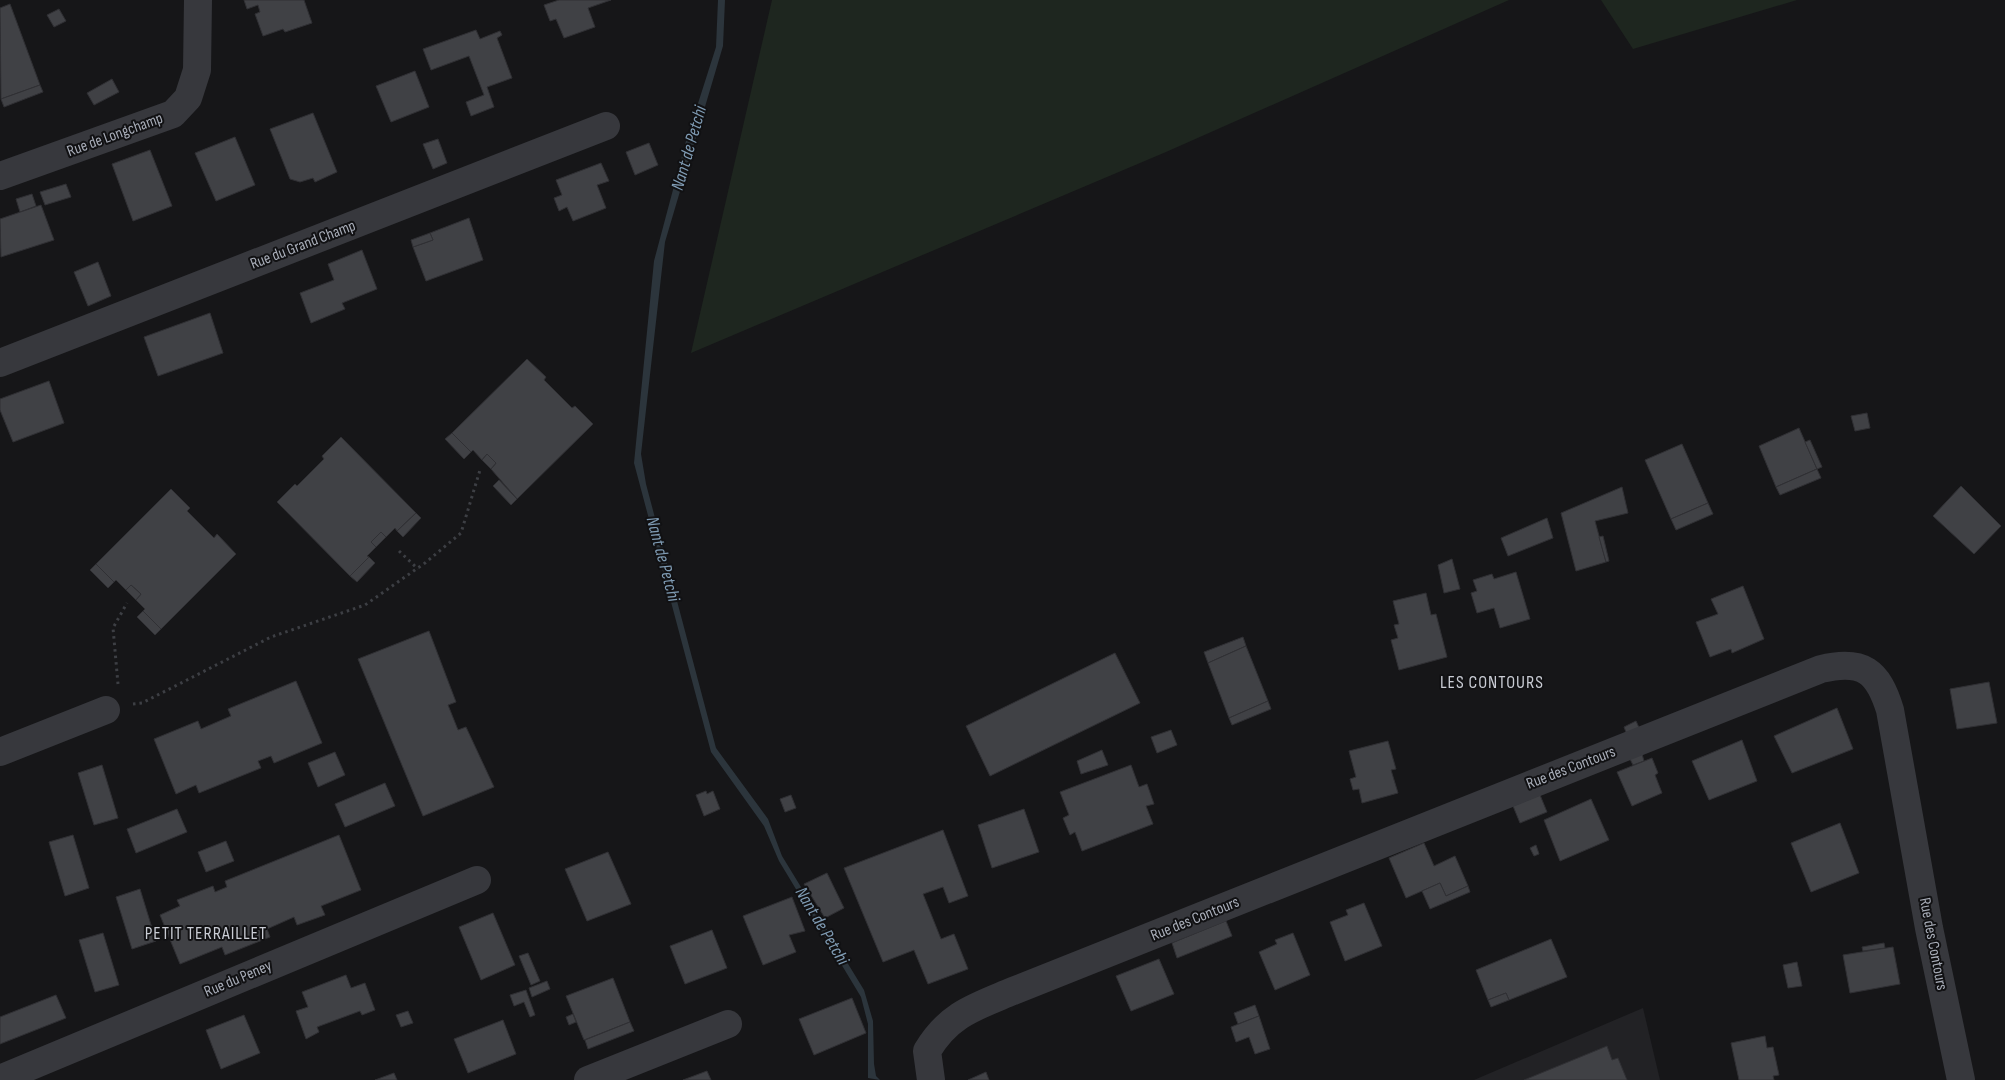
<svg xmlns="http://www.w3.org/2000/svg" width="2005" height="1080" font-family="'Sofia Sans Condensed',sans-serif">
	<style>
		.built { fill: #222225 }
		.green { fill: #1e261f }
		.water { fill: #2c353c }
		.building { fill: #404145; stroke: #303034 }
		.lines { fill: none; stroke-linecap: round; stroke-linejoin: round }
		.path { stroke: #3d3f44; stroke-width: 3; stroke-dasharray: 2.5 4; stroke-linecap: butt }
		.minor { stroke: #37383d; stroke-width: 28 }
		.labels { text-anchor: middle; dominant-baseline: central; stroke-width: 4; stroke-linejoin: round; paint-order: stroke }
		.street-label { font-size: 16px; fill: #a8adb8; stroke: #111113 }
		.water-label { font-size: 18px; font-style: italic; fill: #7f9bb3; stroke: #111113 }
		.neighbourhood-label { font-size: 18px; letter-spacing: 1px; fill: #c9ccd4; stroke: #111113 }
	</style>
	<rect width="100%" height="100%" fill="#161618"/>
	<path class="built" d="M1643,1008l17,72h-186z"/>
	<g class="green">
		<path d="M772,0h737l-343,152 -475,201z"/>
		<path d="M1601,0h196l-164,49z"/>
	</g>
	<path class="water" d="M718,0h7l-2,46 -58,196 -24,212 5,30 70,264 52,71 14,37 82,134 9,31 1,43 2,12 4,4 -12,-2v-54l-7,-27 -82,-136 -15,-35 -53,-74 -77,-289 20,-202 32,-120 30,-94z"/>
	<g class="building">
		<path d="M244,0h60l8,23 -27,9 -2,-3 -20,7 -8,-22 5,-2 -2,-7 -11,4z"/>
		<path d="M559,0h52l-23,8 7,19 -31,11 -8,-19 -6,2 -6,-16z"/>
		<path d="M10,4l30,81 -39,14 -1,-91z"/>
		<path d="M59,9l7,12 -12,6 -7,-12z"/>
		<path d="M476,30l4,9 20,-8 2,4 -5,3 15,40 -25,9 7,20 -23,9 -5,-14 18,-7 -15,-39 -38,14 -8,-21z"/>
		<path d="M415,71l14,36 -38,15 -15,-36z"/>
		<path d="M112,79l7,13 -25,13 -7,-12z"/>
		<path d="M40,85l3,7 -39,15 -3,-8z"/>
		<path d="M313,113l24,59 -22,10 -2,-4 -13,4 -10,-3 -20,-50z"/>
		<path d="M235,137l20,48 -39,16 -21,-48z"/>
		<path d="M438,139l9,24 -14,6 -10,-25z"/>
		<path d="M649,143l9,22 -23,10 -9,-23z"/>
		<path d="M150,150l22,56 -39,15 -21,-57z"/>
		<path d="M601,163l8,18 -12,4 9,23 -33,13 -6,-14 -8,4 -5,-13 8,-3 -6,-15z"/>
		<path d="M66,184l5,13 -26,8 -5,-13z"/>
		<path d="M32,194l4,12 -16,6 -4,-13z"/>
		<path d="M41,205l13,35 -53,17 -1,-38z"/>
		<path d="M469,218l14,42 -57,21 -13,-34 20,-7 -3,-7z"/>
		<path d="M430,233l3,7 -20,7 -2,-7z"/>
		<path d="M362,250l15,39 -35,14 3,6 -34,14 -11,-30 34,-13 -6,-16z"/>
		<path d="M98,262l13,34 -23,10 -14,-34z"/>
		<path d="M210,313l13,40 -65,23 -14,-39z"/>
		<path d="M527,359l19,18 -2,3 28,28 3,-2 18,18 -76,75 -26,-30 5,-6 -9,-9 -5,6 -9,-10 -2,2 -19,-19z"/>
		<path d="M49,381l15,42 -51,19 -13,-32v-11z"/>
		<path d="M1867,413l3,15 -15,3 -4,-15z"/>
		<path d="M1799,428l18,41 -41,18 -17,-41z"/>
		<path d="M452,433l19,19 -7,7 -19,-20z"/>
		<path d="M341,437l75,76 -19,18 -2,-3 -9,9 -5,-5 -10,10 5,5 -9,9 2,1 -19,19 -73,-74 18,-18 2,2 27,-27 -2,-3z"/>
		<path d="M1810,440l12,27 -5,2 -12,-27z"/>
		<path d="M1682,444l26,59 -37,16 -26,-59z"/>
		<path d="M487,454l9,9 -5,6 -9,-9z"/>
		<path d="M1817,469l4,9 -41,17 -4,-8z"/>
		<path d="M499,480l18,19 -6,6 -18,-19z"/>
		<path d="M1961,486l40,40 -27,28 -41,-38z"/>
		<path d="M1622,487l6,26 -33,8 11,41 -30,9 -15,-58z"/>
		<path d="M171,489l19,19 -3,3 27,27 3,-4 19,20 -75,75 -18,-18 2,-2 -9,-9 5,-6 -10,-9 -5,5 -10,-10 -2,2 -18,-18z"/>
		<path d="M1708,503l5,11 -37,16 -5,-11z"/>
		<path d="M416,513l5,5 -18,19 -6,-6z"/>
		<path d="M1547,518l6,20 -45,18 -7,-18z"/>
		<path d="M381,532l5,5 -10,10 -5,-5z"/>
		<path d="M1603,536l6,25 -3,1 -7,-25z"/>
		<path d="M369,557l6,6 -18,19 -7,-6z"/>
		<path d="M1452,559l8,30 -16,4 -6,-28z"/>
		<path d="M96,564l18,18 -6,6 -18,-18z"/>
		<path d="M1516,572l14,47 -30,9 -6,-20 -17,5 -6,-20 6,-2 -4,-11 19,-6 2,5z"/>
		<path d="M131,585l10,9 -5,6 -10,-10z"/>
		<path d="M1743,586l21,53 -32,14 -1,-4 -21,8 -14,-35 22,-8 -7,-15z"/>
		<path d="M1426,593l5,22 5,-1 11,43 -48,13 -8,-30 7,-2 -4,-13 5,-1 -6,-23z"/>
		<path d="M143,611l18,18 -6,6 -18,-18z"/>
		<path d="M429,631l27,71 -8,3 10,25 8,-3 28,60 -71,29 -65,-157z"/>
		<path d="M1243,637l3,9 -38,17 -4,-11z"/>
		<path d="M1246,646l22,55 -39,17 -21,-55z"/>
		<path d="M1115,653l25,50 -150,73 -24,-50z"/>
		<path d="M296,681l26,62 -48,20 -3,-7 -13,5 3,7 -62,25 -3,-8 -20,9 -22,-55 44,-18 3,8 30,-13 -3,-7z"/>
		<path d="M1989,682l8,41 -40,6 -7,-40z"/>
		<path d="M1268,701l3,8 -39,16 -3,-7z"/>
		<path d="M1837,708l16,41 -61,24 -18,-37z"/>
		<path d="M1636,721l5,11 -13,5 -4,-10z"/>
		<path d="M1171,730l6,15 -20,8 -6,-16z"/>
		<path d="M1742,740l15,41 -48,19 -17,-39z"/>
		<path d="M1388,741l8,28 -5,1 7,23 -36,10 -3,-14 -6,1 -3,-11 6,-2 -7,-26z"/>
		<path d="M1102,750l6,15 -27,9 -4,-13z"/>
		<path d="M335,752l10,23 -27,12 -10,-24z"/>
		<path d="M1642,754l2,7 -11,4 -3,-6z"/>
		<path d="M1652,758l6,15 -3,2 7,18 -30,13 -15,-34z"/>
		<path d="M102,765l16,53 -24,7 -16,-52z"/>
		<path d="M1131,765l8,22 8,-3 7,20 -8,2 7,18 -71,27 -7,-19 -5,3 -7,-17 6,-3 -9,-23z"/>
		<path d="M385,783l10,23 -50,21 -10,-23z"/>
		<path d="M706,791l1,3 6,-3 7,18 -16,7 -8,-21z"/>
		<path d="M791,795l5,13 -11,4 -5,-13z"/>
		<path d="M1540,795l7,17 -27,11 -7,-17z"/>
		<path d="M1591,799l18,41 -49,21 -16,-41z"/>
		<path d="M177,809l10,23 -51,21 -9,-24z"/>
		<path d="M1024,809l15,43 -47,16 -14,-43z"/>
		<path d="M1840,823l19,50 -48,19 -20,-49z"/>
		<path d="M943,830l25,66 -19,7 -6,-16 -20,7 18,45 13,-5 14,35 -40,15 -14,-34 -31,12 -39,-94z"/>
		<path d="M73,835l16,53 -24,8 -16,-54z"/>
		<path d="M339,835l22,55 -40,16 4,9 -28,10 -3,-8 -27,12 3,8 -45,18 -3,-8 -42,17 -20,-49 20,-9 -3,-6 36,-14 2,6 12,-5 -2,-6z"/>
		<path d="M226,841l8,20 -28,11 -8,-20z"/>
		<path d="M1424,843l10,23 21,-10 13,30 -22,10 -6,-13 -34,15 -17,-40z"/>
		<path d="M1536,845l3,9 -5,2 -4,-8z"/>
		<path d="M608,852l23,52 -44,17 -22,-52z"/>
		<path d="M827,873l17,35 -19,10 -21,-34z"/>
		<path d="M1440,883l6,13 22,-10 2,6 -40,17 -8,-18z"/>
		<path d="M140,889l16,52 -24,8 -16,-52z"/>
		<path d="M792,897l13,34 -16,4 7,17 -33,13 -20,-49z"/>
		<path d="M1364,903l18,43 -37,15 -15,-39 18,-7 -2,-5z"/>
		<path d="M493,913l22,52 -34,15 -22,-53z"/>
		<path d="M1226,921l6,15 -55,22 -5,-15z"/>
		<path d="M712,930l15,38 -42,16 -15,-38z"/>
		<path d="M103,933l16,52 -24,7 -16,-52z"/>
		<path d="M1293,933l17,42 -35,15 -16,-38 18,-8 -2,-4z"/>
		<path d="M1551,939l16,38 -58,23 -3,-7 -18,7 -12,-30z"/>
		<path d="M1884,943l1,5 -22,3 -1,-4z"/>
		<path d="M1893,947l7,37 -50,9 -7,-38z"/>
		<path d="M528,953l12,28 -9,4 -12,-29z"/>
		<path d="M1159,959l15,35 -43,17 -15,-35z"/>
		<path d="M1797,962l5,24 -14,2 -5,-23z"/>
		<path d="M346,975l5,13 14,-5 10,27 -13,5 -2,-4 -43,16 2,5 -13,7 -10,-28 12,-4 -6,-15z"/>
		<path d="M613,978l17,44 -46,18 -18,-44z"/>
		<path d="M547,981l3,8 -18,8 -3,-9z"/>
		<path d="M526,990l9,25 -5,2 -6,-15 -10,4 -4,-11z"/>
		<path d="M1506,993l3,7 -18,7 -3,-7z"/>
		<path d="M56,995l10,23 -66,26v-27z"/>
		<path d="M852,998l14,35 -52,22 -15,-36z"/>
		<path d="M1255,1005l4,11 -21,8 -4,-11z"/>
		<path d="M408,1011l5,12 -12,4 -5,-12z"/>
		<path d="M573,1014l3,8 -7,3 -3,-8z"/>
		<path d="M244,1015l16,38 -39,16 -15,-39z"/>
		<path d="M1259,1016l11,33 -15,5 -6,-17 -13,5 -5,-15z"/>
		<path d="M503,1020l13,34 -48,19 -14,-34z"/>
		<path d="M630,1022l4,9 -46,18 -3,-9z"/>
		<path d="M1765,1036l2,12 6,-1 6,28 -6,1 1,4h-35l-8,-37z"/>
		<path d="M1607,1046l5,14 6,-2 9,22h-103z"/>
		<path d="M707,1071l4,9h-28z"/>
		<path d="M986,1072l3,8h-21z"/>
		<path d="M394,1073l3,7h-22z"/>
	</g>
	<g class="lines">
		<g class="path">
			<path d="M399,551l19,18"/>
			<path d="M118,684l-5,-56 14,-25"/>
			<path d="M133,704l9,-1 129,-66 94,-32 60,-42 36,-30 19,-63"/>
		</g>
		<g class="minor">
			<path d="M0,176l173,-62 15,-16 9,-28 1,-70"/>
			<path d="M0,363l606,-237"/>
			<path d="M0,752l106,-42"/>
			<path d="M0,1079l477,-199"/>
			<path d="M588,1080l140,-56"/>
			<path d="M931,1080l-4,-29c22,-37 48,-44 86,-60l808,-322c42,-10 57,2 69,41l39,218 32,152"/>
		</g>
	</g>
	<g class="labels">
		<g class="street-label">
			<text transform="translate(115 135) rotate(-20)">Rue de Longchamp</text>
			<text transform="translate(303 245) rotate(-21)">Rue du Grand Champ</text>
			<text transform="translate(1571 768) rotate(-21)">Rue des Contours</text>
			<text transform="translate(1195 919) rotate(-22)">Rue des Contours</text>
			<text transform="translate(1933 944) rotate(79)">Rue des Contours</text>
			<text transform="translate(238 979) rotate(-23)">Rue du Peney</text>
		</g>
		<g class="water-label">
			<text transform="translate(689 148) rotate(-74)">Nant de Petchi</text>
			<text transform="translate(663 559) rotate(75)">Nant de Petchi</text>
			<text transform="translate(822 926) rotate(59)">Nant de Petchi</text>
		</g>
		<g class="neighbourhood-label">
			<text x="1492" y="682">LES CONTOURS</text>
			<text x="206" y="933">PETIT TERRAILLET</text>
		</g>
	</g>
</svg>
